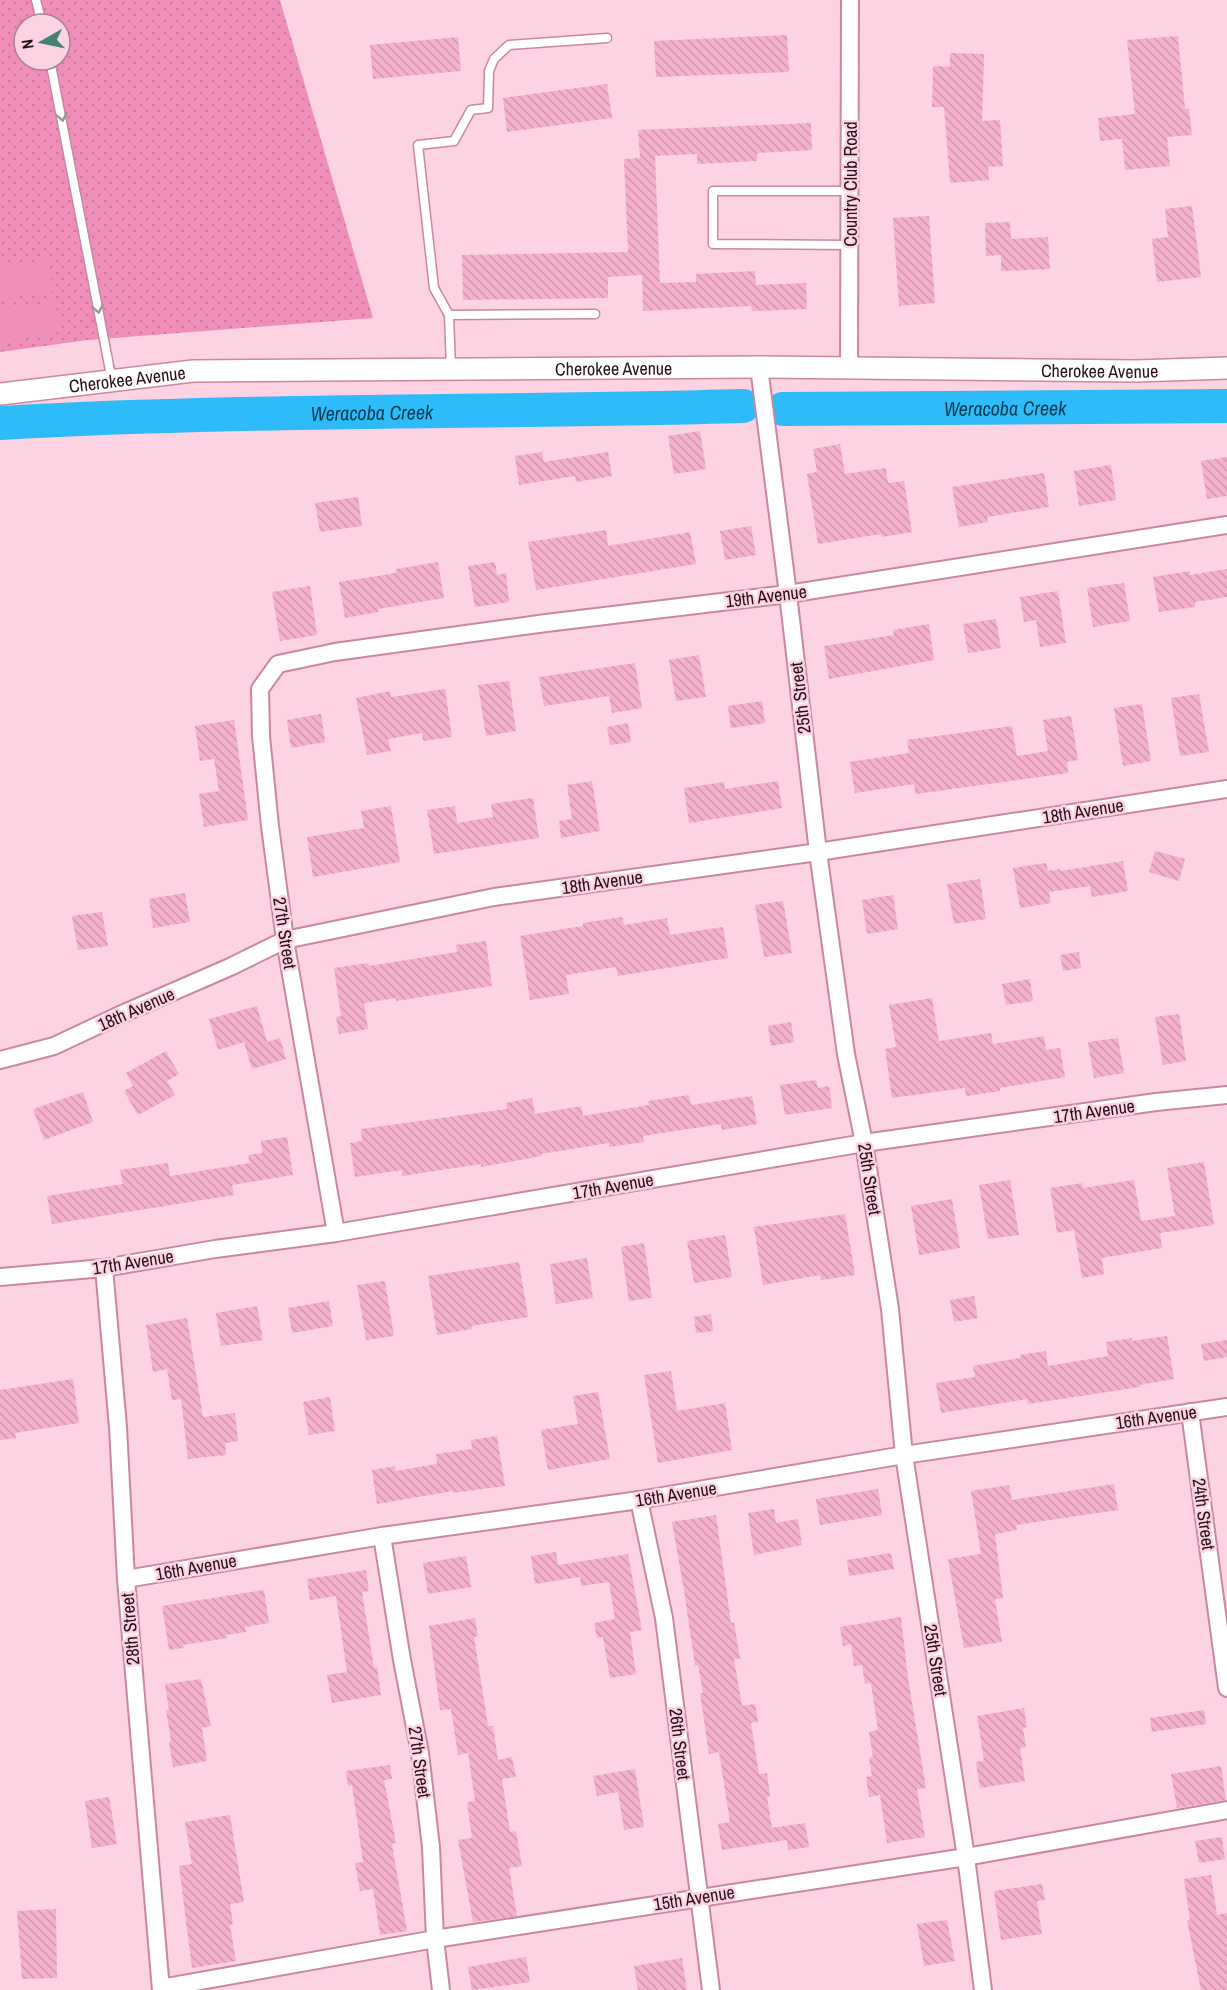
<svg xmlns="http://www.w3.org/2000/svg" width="1227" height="1990" font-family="'Archivo Narrow',sans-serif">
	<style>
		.grass { fill: url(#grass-dots); fill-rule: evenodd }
		.pitch { fill: #ef8fb9 }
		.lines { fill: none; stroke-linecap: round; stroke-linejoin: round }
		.river { stroke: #2dbbf9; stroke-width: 34 }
		.building { fill: url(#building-back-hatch) }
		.service-casing { stroke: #c987a2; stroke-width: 11 }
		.minor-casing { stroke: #c987a2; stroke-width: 20 }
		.tertiary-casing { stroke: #c987a2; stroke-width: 24 }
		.service { stroke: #fff; stroke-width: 8 }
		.minor { stroke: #fff; stroke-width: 16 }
		.tertiary { stroke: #fff; stroke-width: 21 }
		.oneway { stroke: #9e9398 }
		.labels { text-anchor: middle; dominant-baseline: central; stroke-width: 5; stroke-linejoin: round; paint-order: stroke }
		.street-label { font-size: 18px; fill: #28101b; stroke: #fdd2e2 }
		.water-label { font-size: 20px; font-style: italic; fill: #013e56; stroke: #fdd2e2 }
	</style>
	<defs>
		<pattern id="grass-dots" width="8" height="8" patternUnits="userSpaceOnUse" patternTransform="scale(1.5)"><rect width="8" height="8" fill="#ef8fb9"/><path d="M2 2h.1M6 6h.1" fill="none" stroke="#cd7a9e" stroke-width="1.8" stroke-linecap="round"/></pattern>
		<pattern id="building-back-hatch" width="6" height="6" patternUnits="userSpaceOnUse" patternTransform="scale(1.5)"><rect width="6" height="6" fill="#f4b1cc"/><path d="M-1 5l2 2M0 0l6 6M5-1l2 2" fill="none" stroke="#d197af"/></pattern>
	</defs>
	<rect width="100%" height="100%" fill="#fdd2e2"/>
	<path class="grass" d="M0,0h280l93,318 -285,22 -88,12zM24,24h36v36h-36z"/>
	<g class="pitch">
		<path d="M48,260l5,31 -53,8v-32z"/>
		<path d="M55,301l5,31 -60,10v-32z"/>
	</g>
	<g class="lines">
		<g class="river">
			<path id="s1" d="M783,409l444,-3"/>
			<path id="s2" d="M0,423c248,-14 495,-10 743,-17"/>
		</g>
	</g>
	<g class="building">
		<path d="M787,35l2,37 -133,5 -2,-36z"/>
		<path d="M1178,36l7,73h4l3,26 -25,2 3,29 -45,4 -3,-31 -22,2 -2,-23 37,-4 -8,-74z"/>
		<path d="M458,37l3,34 -88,8 -3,-34z"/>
		<path d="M950,53l34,1 -2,67 18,-1 3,46 -15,1 1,13 -39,3 -6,-76h-12l1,-41 17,1z"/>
		<path d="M607,84l5,34 -105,14 -4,-34z"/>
		<path d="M811,123l1,27 -55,3v8l-60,3v-10l-42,2 5,127 36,-1v-8l59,-3 1,14 50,-2 1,26 -55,2 -1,-5 -108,5 -1,-36 -34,2v21l-145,2 -1,-45 166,-3 -4,-93 16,-1 -2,-28z"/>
		<path d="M1192,206l9,71 -44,5 -5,-43 16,-2 -3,-28z"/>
		<path d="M929,216l6,87 -36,3 -6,-88z"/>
		<path d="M1010,222l1,17 37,-2 2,32 -49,2v-16l-15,1 -1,-33z"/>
		<path d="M700,431l6,38 -32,5 -6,-38z"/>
		<path d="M840,444l5,30 41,-6 2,15 16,-2 8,51 -30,5 -1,-3 -63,10 -11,-70 10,-2 -4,-23z"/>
		<path d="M542,452l2,10 64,-10 4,24 -36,6 -1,-6 -56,9 -4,-29z"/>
		<path d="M1227,457v39l-20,3 -6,-38z"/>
		<path d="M1111,465l5,35 -37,6 -5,-35z"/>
		<path d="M1044,473l5,34 -62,10 1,5 -29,5 -7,-40z"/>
		<path d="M358,497l4,29 -42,6 -5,-29z"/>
		<path d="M751,526l5,29 -31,5 -5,-29z"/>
		<path d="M606,530l2,16 82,-14 6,32 -160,26 -8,-48z"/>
		<path d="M438,562l6,36 -66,11v3l-33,6 -6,-36 57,-9v-4z"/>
		<path d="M495,562l2,13 9,-2 3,29 -34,5 -7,-41z"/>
		<path d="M1227,569v28l-32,5v5l-36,5 -6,-35 37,-6v4z"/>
		<path d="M1124,583l6,38 -37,6 -6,-39z"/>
		<path d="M310,586l7,49 -37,6 -8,-49z"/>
		<path d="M1058,591l8,52 -26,4 -4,-27 -12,2 -4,-25z"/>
		<path d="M996,619l5,29 -33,5 -5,-29z"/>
		<path d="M929,624l5,36 -105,19 -5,-33 70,-11 -1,-5z"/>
		<path d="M699,655l7,42 -30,4 -7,-41z"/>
		<path d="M635,663l7,45 -30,5 -3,-17 -65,10 -5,-29z"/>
		<path d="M509,681l7,50 -30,5 -8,-51z"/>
		<path d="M445,689l7,48 -29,4 -1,-8 -34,6 3,12 -24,4 -11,-57 34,-7 1,6z"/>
		<path d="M1199,694l10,58 -29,4 -9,-58z"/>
		<path d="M762,701l3,22 -34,5 -3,-22z"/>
		<path d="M1142,704l9,57 -28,5 -9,-58z"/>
		<path d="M321,714l4,28 -34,6 -4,-28z"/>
		<path d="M1071,716l7,44 -11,2 1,11 -152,21 -2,-10 -59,9 -5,-31 59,-9 -2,-13 105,-14 5,30 31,-5 -5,-31z"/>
		<path d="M234,720l14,100 -44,7 -5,-33 20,-3 -5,-32 -14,2 -5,-35z"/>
		<path d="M628,723l3,19 -21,3 -3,-18z"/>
		<path d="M592,781l8,50 -39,7 -2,-17 13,-2 -5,-34z"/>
		<path d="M778,781l4,27 -93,15 -5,-35 40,-6 1,7z"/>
		<path d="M533,798l6,40 -105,16 -7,-44 28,-4 2,17 36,-6 -2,-13z"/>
		<path d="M391,806l9,56 -87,15 -6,-40 57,-9 -3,-17z"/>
		<path d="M1155,851l30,8 -6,22 -30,-9z"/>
		<path d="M1123,861l5,30 -36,6 -2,-11 -41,6 2,11 -31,5 -7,-40 33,-5 2,8 12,-2v2z"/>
		<path d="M980,879l6,40 -32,5 -7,-40z"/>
		<path d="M185,893l5,29 -37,6 -4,-29z"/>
		<path d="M893,895l5,34 -31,5 -5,-34z"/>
		<path d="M783,901l9,52 -28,4 -9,-52z"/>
		<path d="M102,912l6,34 -30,4 -6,-34z"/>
		<path d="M622,917l2,8 43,-7 3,17 53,-8 5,31 -110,18 -2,-9 -50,8 3,19 -39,6 -10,-64 63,-10v-3z"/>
		<path d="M486,941l6,45 -96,15v-3l-32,5 4,26 -29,5 -3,-17 5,-1 -7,-48 34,-5 1,3 88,-14 -1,-7z"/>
		<path d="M1079,952l2,16 -18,3 -3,-16z"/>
		<path d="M1030,979l3,22 -27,4 -4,-21z"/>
		<path d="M932,998l7,43 52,-8 2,11 51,-8 2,14 14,-2 5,29 -65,11v3l-34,5 -1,-8 -73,10 -7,-49 11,-2 -7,-42z"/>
		<path d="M257,1006l10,36 13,-4 6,21 -34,10 -8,-27 -26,8 -9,-31z"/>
		<path d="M1179,1014l7,47 -23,4 -8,-48z"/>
		<path d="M791,1022l3,20 -23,4 -3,-20z"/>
		<path d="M1118,1038l6,35 -30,5 -6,-36z"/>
		<path d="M166,1051l13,23 -12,7 8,14 -37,20 -14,-24 9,-5 -7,-13z"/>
		<path d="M816,1080l2,8 11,-2 3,22 -47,7 -5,-30z"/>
		<path d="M83,1092l10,30 -49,18 -11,-31z"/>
		<path d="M689,1095l2,10 61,-9 5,28 -35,6 -1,-6 -78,12 1,6 -35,5v-4l-68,11 1,2 -61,11v-3l-79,12v-6l-47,7 -5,-34 12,-2 -1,-12 146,-20 -1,-6 26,-5 3,16 46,-8 2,10 66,-11 -1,-4z"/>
		<path d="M287,1137l6,38 -61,10 2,10 -182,29 -5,-28 76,-12 -3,-14 48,-7 2,13 80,-13 -2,-8 14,-2 -1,-12z"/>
		<path d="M1204,1162l10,63 -54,8 2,15 -60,10 2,16 -22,4 -8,-48 -17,3 -7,-45 32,-5 1,5 51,-8 7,41 34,-5 -8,-48z"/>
		<path d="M1010,1180l9,55 -31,4 -9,-54z"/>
		<path d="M952,1199l8,49 -41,7 -8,-49z"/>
		<path d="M845,1214l10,61 -34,5 -1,-5 -57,10 -9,-58z"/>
		<path d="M725,1235l7,42 -38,6 -7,-42z"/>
		<path d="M644,1243l8,55 -23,3 -8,-54z"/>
		<path d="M587,1258l6,40 -37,6 -6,-40z"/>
		<path d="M519,1262l9,55 -57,9 1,3 -35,6 -9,-59z"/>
		<path d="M385,1281l9,55 -28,4 -9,-55z"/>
		<path d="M974,1296l4,22 -24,4 -4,-22z"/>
		<path d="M329,1301l4,25 -41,7 -4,-25z"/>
		<path d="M257,1306l6,34 -42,6 -5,-33z"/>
		<path d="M711,1314l2,17 -17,2 -2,-16z"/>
		<path d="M187,1318l16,99 32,-4 3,28 -13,2 1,12 -38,4 -7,-60 -9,1 -5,-31 -14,3 -7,-47z"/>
		<path d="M1167,1336l7,43 -35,6 1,2 -112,17 -1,-5 -86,14 -5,-30 39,-6 -2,-11 47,-8v-3l26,-4 2,15 60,-10 -2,-14 26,-4v3z"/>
		<path d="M1227,1340v17l-23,4 -3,-17z"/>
		<path d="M671,1371l6,40 48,-8 7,47 -74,13 -14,-88z"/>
		<path d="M73,1379l6,44 -64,10 1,5 -16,2v-50z"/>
		<path d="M598,1392l12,67 -62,11 -7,-40 37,-6 -5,-28z"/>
		<path d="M330,1397l5,34 -26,4 -6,-33z"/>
		<path d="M497,1436l8,50 -52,7v-2l-76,13 -5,-34 23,-4 1,5 41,-7 -1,-10 36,-5 -1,-9z"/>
		<path d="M1114,1484l4,26 -102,15 1,5 -22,4 8,64 -8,1 7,43 -38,6 -16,-89 33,-5 -10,-63 38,-6 3,15z"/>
		<path d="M878,1489l4,26 -62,10 -4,-26z"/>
		<path d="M774,1509l2,14 22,-4 4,26 -48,10 -6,-42z"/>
		<path d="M716,1515l15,108 3,-1 6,37h-6l8,47 13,-2 3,18 -7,1 8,51 8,-1 3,23 -3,1 5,31 33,-5 4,24 -21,3 -1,-10 -65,10 -4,-26 12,-2 -11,-70 -10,2 -9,-61h3l-5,-28 -3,1 -11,-76 -12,-68z"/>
		<path d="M556,1552l2,13 70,-11 14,76 -12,2 6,42 -26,4 -7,-41 -6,1 -3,-15 21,-4 -6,-37 -28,4 -1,-9 -45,7 -4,-28z"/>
		<path d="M891,1553l3,16 -45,7 -2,-16z"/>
		<path d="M466,1556l5,31 -43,7 -5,-31z"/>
		<path d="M366,1570l3,21 -7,1 12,76 3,-1 4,28 -49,8 -5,-28 20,-3 -11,-76 -26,4 -3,-21z"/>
		<path d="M264,1590l5,33 -24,4 1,5 -20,3 1,3 -44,7 1,3 -15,2 -7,-44z"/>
		<path d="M901,1617l7,61 18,110 -9,1 8,48 -38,6 -7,-48 -11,2 -3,-20 6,-1 -3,-18 4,-1 -4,-25 9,-2 -7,-47 -6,1 -3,-19 -8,1 -3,-22 -8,2 -3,-19z"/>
		<path d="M475,1618l3,18 -4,1 14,89h5l5,34 14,-3 4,20 -14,2 8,53 6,-1 6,35 -13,2 8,48 -44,6 -15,-82 14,-2 -5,-36 8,-1 -7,-48 -10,2 -7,-46 -11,1 -11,-84z"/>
		<path d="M201,1679l10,47 -9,2 5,33 -34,6 -4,-25 2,-1 -5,-31h3l-4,-26z"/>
		<path d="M1024,1708l3,19 -4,1 3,19 -6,1 5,33 -45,7 -4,-26 8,-1 -7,-45z"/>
		<path d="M1204,1710l2,14 -54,8 -2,-14z"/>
		<path d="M390,1765l2,14 -8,1 12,63 -4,1 15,87 -27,4 -7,-46 -13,2 -5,-28 8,-1 -11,-77 -4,1 -2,-15z"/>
		<path d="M1221,1766l5,34 -49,8 -6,-34z"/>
		<path d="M635,1769l9,58 -20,3 -6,-38 -21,4 -4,-20z"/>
		<path d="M109,1797l8,47 -25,4 -7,-47z"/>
		<path d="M230,1815l14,87 -14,2 3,20 -3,1 6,36 -44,7 -13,-102 13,-2 -7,-42z"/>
		<path d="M1222,1837l3,22 -26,4 -4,-22z"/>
		<path d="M1211,1875l6,40 10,-2v77h-26l-14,-70h3l-6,-41z"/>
		<path d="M1042,1884l3,16 -8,1 5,33 -41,6 -7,-49z"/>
		<path d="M56,1909l1,69 -35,1 -5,-68z"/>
		<path d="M947,1920l8,41 -31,5 -7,-42z"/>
		<path d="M526,1957l4,25 -58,8 -4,-23z"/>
		<path d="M682,1958l5,32h-49l-4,-24z"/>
	</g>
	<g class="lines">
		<defs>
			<g id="service">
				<path d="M36,0l6,24"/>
				<path d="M50,60l62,321"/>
				<path d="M850,245l-137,-1v-53h137"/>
				<path d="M449,315l-15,-27 -16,-143 36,-4 17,-31 17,-2 1,-37 5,-12 15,-14 98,-7"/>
				<path d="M451,368l-2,-53 146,-1"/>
			</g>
			<g id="minor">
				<path d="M759,367l29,227 30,258 28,202 18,89 26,166 14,146 62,402 17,133"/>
				<path d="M849,368l1,-368"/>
				<path d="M0,1060l54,-14 68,-32 108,-47 55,-27 209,-43 324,-45 409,-63"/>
				<path d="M336,1233l-51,-293 -15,-114 -9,-90 -1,-47 18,-25 57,-12 211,-29 242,-29 439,-69"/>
				<path d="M104,1268l14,159 8,152 35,411"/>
				<path d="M0,1277l104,-9 111,-19 121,-16 528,-90 292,-41 71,-7"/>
				<path d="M1190,1412l37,276"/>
				<path d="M639,1500l25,118 47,372"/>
				<path d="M382,1536l20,124 18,93 11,94 4,92 6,51"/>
				<path d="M126,1579l256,-43 257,-36 265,-45 323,-48"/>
				<path d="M161,1988l274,-49 531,-82 261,-47"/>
			</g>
			<g id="tertiary">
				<path id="s3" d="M0,394l193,-23 566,-4 377,4 91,-3"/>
			</g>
		</defs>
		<use href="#service" class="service-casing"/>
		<use href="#minor" class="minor-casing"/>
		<use href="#tertiary" class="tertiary-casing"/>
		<use href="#service" class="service"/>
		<use href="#minor" class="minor"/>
		<use href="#tertiary" class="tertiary"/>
	</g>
	<defs><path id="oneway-chevron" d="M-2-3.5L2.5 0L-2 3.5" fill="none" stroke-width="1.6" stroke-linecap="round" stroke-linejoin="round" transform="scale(1.5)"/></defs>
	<g class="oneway">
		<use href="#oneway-chevron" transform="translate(62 117) rotate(79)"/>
		<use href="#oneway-chevron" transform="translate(98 309) rotate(79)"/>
	</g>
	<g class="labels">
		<g class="street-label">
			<text transform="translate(850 184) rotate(-90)">Country Club Road</text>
			<text stroke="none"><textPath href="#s3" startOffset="615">Cherokee Avenue</textPath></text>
			<text stroke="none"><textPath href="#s3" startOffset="1101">Cherokee Avenue</textPath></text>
			<text stroke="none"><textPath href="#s3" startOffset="128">Cherokee Avenue</textPath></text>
			<text transform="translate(766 596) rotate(-7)">19th Avenue</text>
			<text transform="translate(800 698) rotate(-97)">25th Street</text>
			<text transform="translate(1083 811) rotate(-9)">18th Avenue</text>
			<text transform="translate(602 882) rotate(-8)">18th Avenue</text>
			<text transform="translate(285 933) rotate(81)">27th Street</text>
			<text transform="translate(136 1009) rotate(-24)">18th Avenue</text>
			<text transform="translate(1094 1111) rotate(-8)">17th Avenue</text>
			<text transform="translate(870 1179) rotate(81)">25th Street</text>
			<text transform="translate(613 1186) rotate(-10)">17th Avenue</text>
			<text transform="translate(133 1262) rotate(-9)">17th Avenue</text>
			<text transform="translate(1156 1417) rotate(-8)">16th Avenue</text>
			<text transform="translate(676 1494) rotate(-9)">16th Avenue</text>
			<text transform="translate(1204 1514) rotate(82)">24th Street</text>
			<text transform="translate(196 1567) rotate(-10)">16th Avenue</text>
			<text transform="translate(130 1629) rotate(-95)">28th Street</text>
			<text transform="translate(936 1660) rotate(81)">25th Street</text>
			<text transform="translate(680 1744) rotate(83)">26th Street</text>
			<text transform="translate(420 1762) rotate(82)">27th Street</text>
			<text transform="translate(694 1898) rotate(-9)">15th Avenue</text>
		</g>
		<g class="water-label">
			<text stroke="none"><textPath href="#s1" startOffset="222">Weracoba Creek</textPath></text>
			<text stroke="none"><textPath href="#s2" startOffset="372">Weracoba Creek</textPath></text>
		</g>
	</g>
	<g transform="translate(42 42) rotate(261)"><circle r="28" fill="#fdd2e2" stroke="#a88492" stroke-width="1.5"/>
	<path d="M0-4.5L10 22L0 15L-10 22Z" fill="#428270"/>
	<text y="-9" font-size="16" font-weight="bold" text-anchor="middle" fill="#28101b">N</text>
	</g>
</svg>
